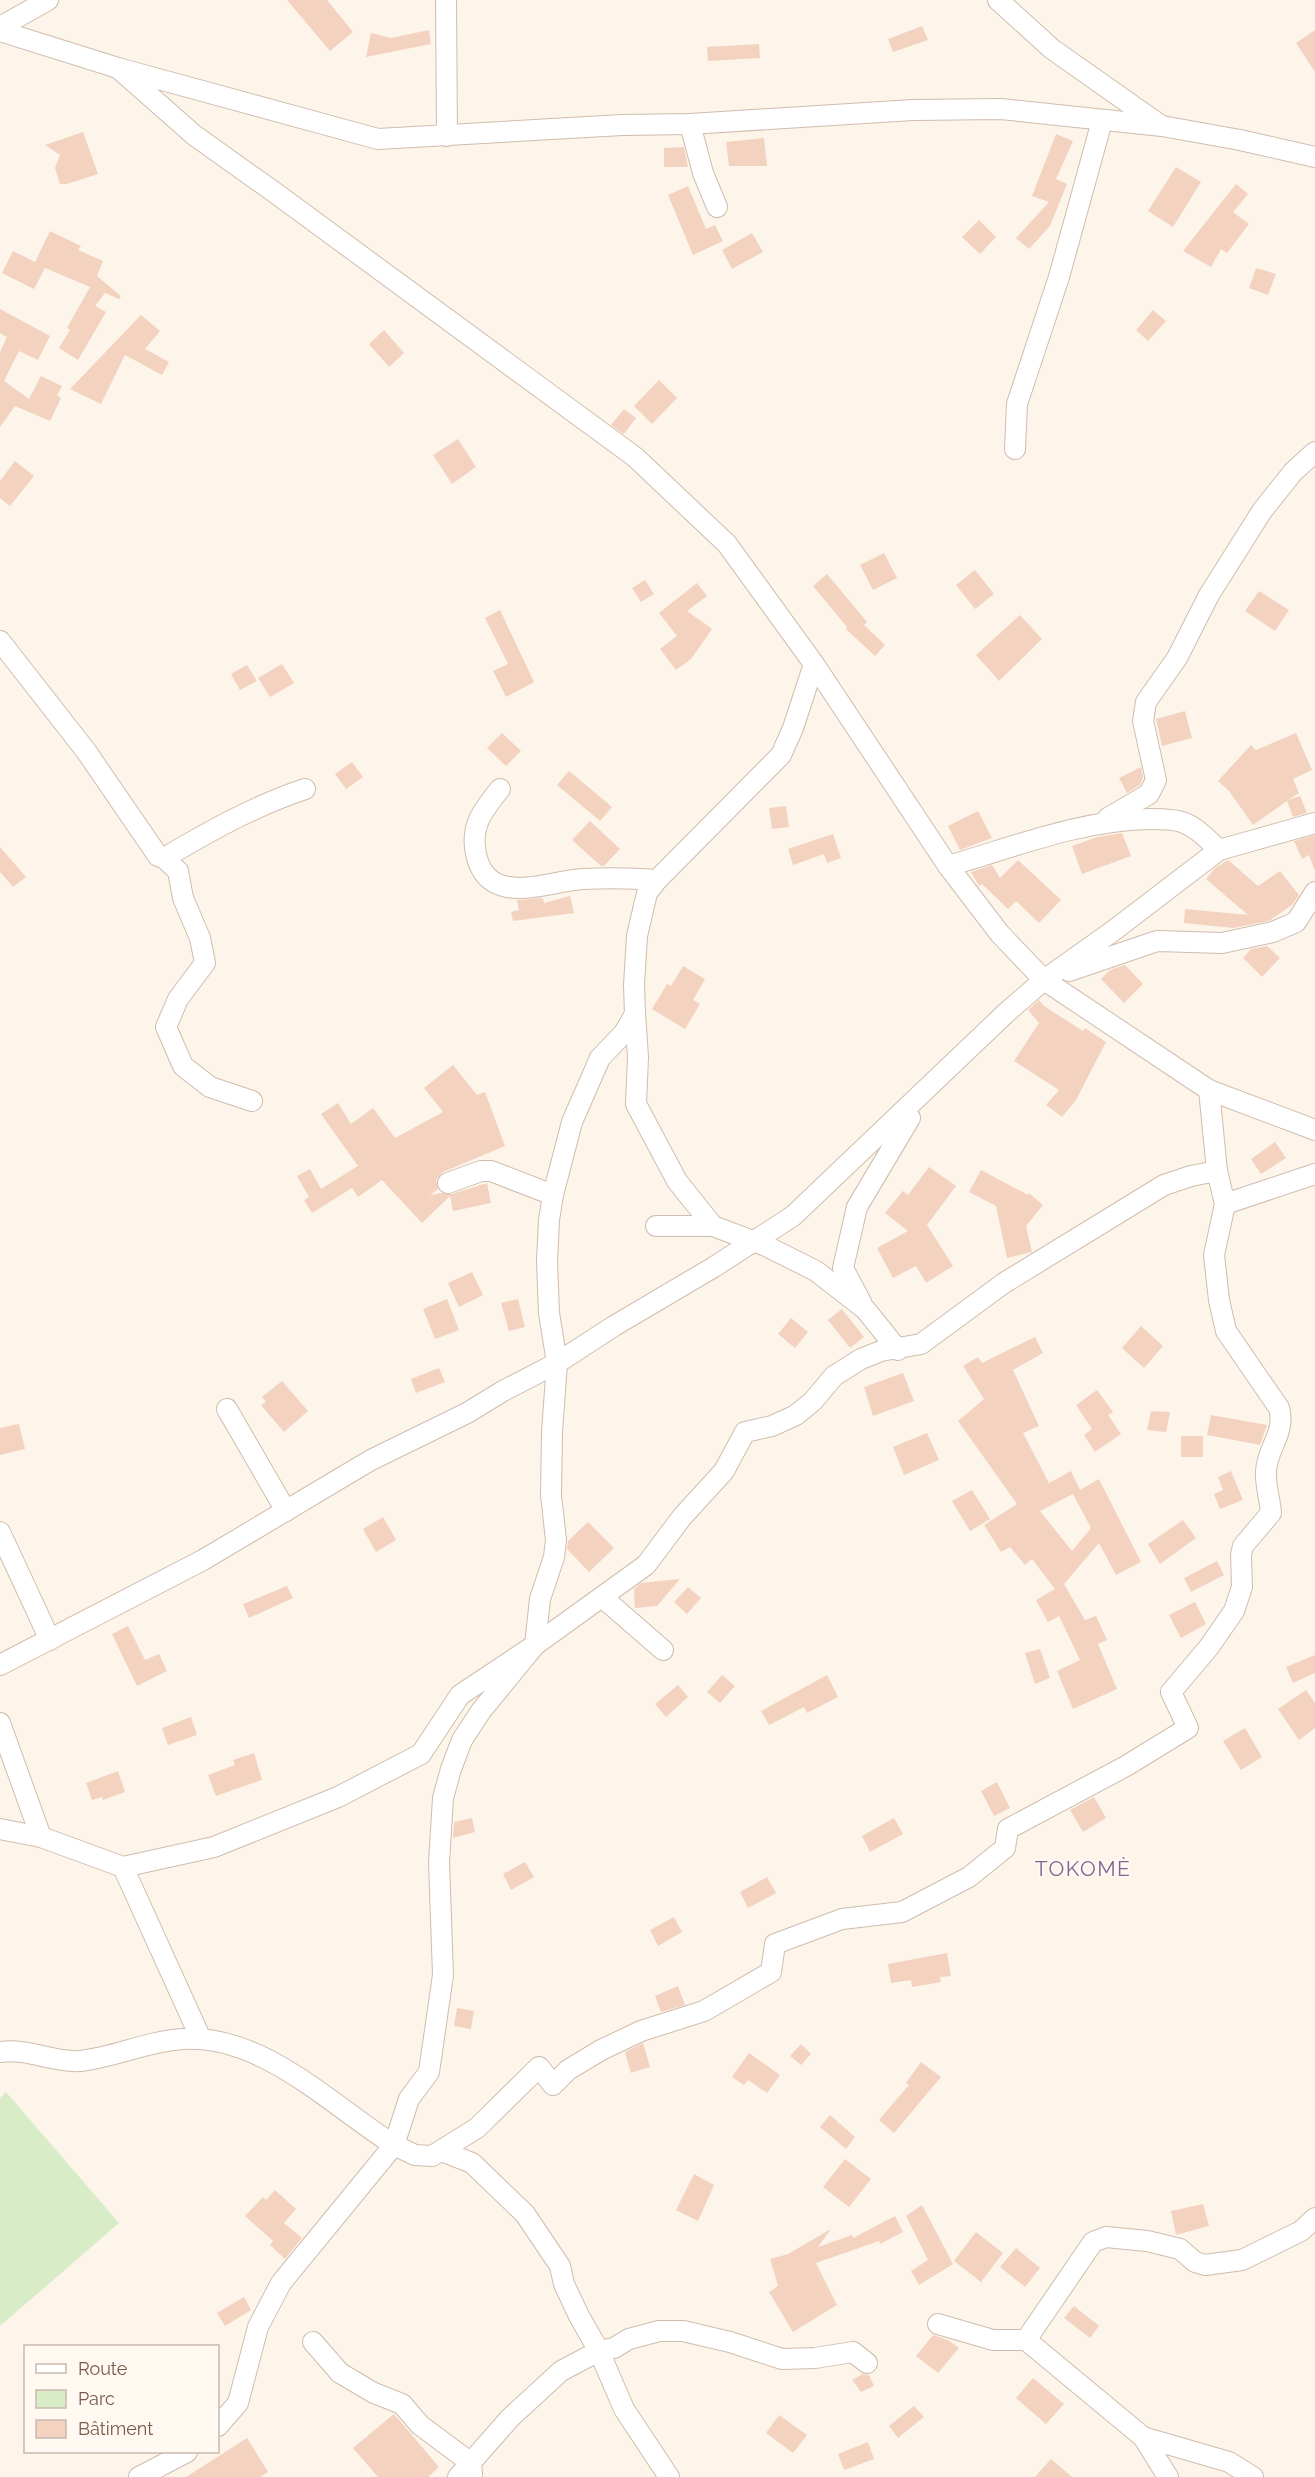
<svg xmlns="http://www.w3.org/2000/svg" width="1315" height="2477" font-family="Raleway,sans-serif">
	<style>
		.green { fill: #d8ecc7 }
		.building { fill: #f3d2c0; fill-rule: evenodd }
		.lines { fill: none; stroke-linecap: round; stroke-linejoin: round }
		.street-casing { stroke: #d0bcae; stroke-width: 22 }
		.street { stroke: #fff; stroke-width: 20 }
		.labels { text-anchor: middle; dominant-baseline: central; stroke-width: 4.5; stroke-linejoin: round; paint-order: stroke }
		.quarter-label { font-size: 21px; letter-spacing: 1.5px; fill: #826495; stroke: #fff9f1 }
	</style>
	<rect width="100%" height="100%" fill="#fdf5ea"/>
	<path class="green" d="M6,2092l113,131 -119,103v-228z"/>
	<g class="building">
		<path d="M287,0h40l26,32 -23,19z"/>
		<path d="M922,26l6,14 -35,12 -5,-13z"/>
		<path d="M429,30l2,14 -65,13 5,-24 20,5z"/>
		<path d="M1315,30v42l-19,-29z"/>
		<path d="M759,44l1,14 -52,3 -1,-14z"/>
		<path d="M83,132l15,42 -31,10h-7l-5,-16 5,-13 -15,-10z"/>
		<path d="M1056,134l17,7 -17,38 11,5 -17,42 -21,23 -13,-11 33,-36 -17,-6z"/>
		<path d="M764,138l3,28h-38l-3,-24z"/>
		<path d="M684,147l4,20h-24v-19z"/>
		<path d="M1176,167l25,15 -28,45 -25,-16z"/>
		<path d="M1236,184l12,10 -15,18 16,12 -22,29 -6,-4 -10,18 -28,-16z"/>
		<path d="M688,186l18,43 9,-4 8,16 -30,14 -25,-60z"/>
		<path d="M979,220l17,17 -16,17 -18,-17z"/>
		<path d="M50,231l31,15 -3,4 25,11 -6,15 24,20 -2,3 -14,-6 -10,13 11,6 -28,48 -19,-12 11,-18 -3,-2 23,-41 -45,-19 -11,21 -32,-16 11,-22 22,11z"/>
		<path d="M752,233l11,19 -31,17 -10,-19z"/>
		<path d="M1256,268l20,6 -8,21 -19,-7z"/>
		<path d="M0,309l50,27 -12,24 -19,-9 -15,30 25,18 12,-23 21,10 -5,9 4,3 -11,23 -35,-15 -15,21v-75l7,-15 -7,-4z"/>
		<path d="M1153,310l13,11 -18,20 -12,-11z"/>
		<path d="M141,315l19,16 -15,18 24,13 -7,13 -37,-20 -24,49 -31,-15z"/>
		<path d="M384,330l20,23 -15,14 -20,-23z"/>
		<path d="M659,380l18,18 -25,26 -18,-18z"/>
		<path d="M624,409l12,9 -12,16 -13,-9z"/>
		<path d="M458,439l18,28 -24,17 -19,-29z"/>
		<path d="M15,461l19,15 -24,30 -10,-8v-17z"/>
		<path d="M884,553l13,25 -24,12 -13,-25z"/>
		<path d="M975,570l19,24 -19,15 -19,-24z"/>
		<path d="M827,574l40,48 -3,3 21,20 -10,11 -29,-27 1,-2 -34,-41z"/>
		<path d="M645,580l9,14 -13,8 -9,-14z"/>
		<path d="M697,583l10,13 -20,15 25,18 -21,30 -15,11 -16,-21 17,-13 -18,-23z"/>
		<path d="M1259,591l30,19 -14,21 -30,-20z"/>
		<path d="M500,610l34,72 -28,15 -13,-26 15,-7 -23,-46z"/>
		<path d="M1020,615l22,24 -43,42 -23,-26z"/>
		<path d="M282,664l12,19 -24,14 -12,-19z"/>
		<path d="M247,665l10,16 -17,9 -9,-16z"/>
		<path d="M1185,711l7,27 -30,8 -6,-27z"/>
		<path d="M502,733l19,18 -15,15 -19,-18z"/>
		<path d="M1296,733l16,37 -19,9 6,14 -11,7 12,-4 7,17 -14,4 -6,-16 -34,24 -24,-34 -11,-10 33,-36 5,5z"/>
		<path d="M352,762l11,15 -17,12 -11,-15z"/>
		<path d="M1141,767l2,11 -3,7 -13,8 -8,-15z"/>
		<path d="M569,771l43,36 -12,14 -43,-36z"/>
		<path d="M786,806l3,21 -17,2 -3,-21z"/>
		<path d="M978,811l14,27 -32,12 -12,-24z"/>
		<path d="M590,821l30,28 -16,17h-3l-29,-26z"/>
		<path d="M1122,833l9,23 -49,18 -10,-28 25,-9z"/>
		<path d="M833,834l8,24 -14,5 -3,-9 -31,11 -5,-16z"/>
		<path d="M1315,835v34h-1l-5,-14 -7,4 -8,-18z"/>
		<path d="M0,847l26,30 -13,10 -13,-15z"/>
		<path d="M1018,860l43,40 -22,23 -23,-22 -8,8 -26,-25 -3,2 -8,-14 21,-7 8,13z"/>
		<path d="M1228,860l30,26 22,-15 19,24 -7,10 -23,16 -36,7 -49,-5 1,-14 63,6 -42,-36 9,-11z"/>
		<path d="M570,896l4,17 -61,8 -2,-9 8,-2 -2,-10 26,-2 1,5z"/>
		<path d="M1267,946l13,12 -18,19 -19,-19 8,-9z"/>
		<path d="M1125,965l18,19 -19,19 -23,-24 9,-9z"/>
		<path d="M683,966l22,13 -12,21 7,4 -15,25 -33,-20 15,-25 4,2z"/>
		<path d="M1039,1000l5,6 39,25 2,-3 21,14 -30,58 -14,17 -16,-12 13,-15 -45,-29 25,-38 -11,-13z"/>
		<path d="M453,1065l24,30 8,-3 20,54 -62,26 -7,8 2,9 -8,6 11,-2 11,1 35,-11 4,20 -38,8 -3,-15 -28,27 -40,-43 -24,17 -6,-9 -40,25 -8,-13 5,-3 -12,-21 13,-7 11,20 37,-23 -37,-52 17,-11 13,21 22,-16 22,30 48,-26 -19,-24z"/>
		<path d="M1275,1142l11,16 -25,16 -10,-15z"/>
		<path d="M929,1167l27,19 -29,39 26,41 -27,17 -10,-17 -23,12 -16,-30 31,-17 -23,-18 18,-22 5,4z"/>
		<path d="M981,1170l47,25 1,-2 14,12 -17,21 6,26 -25,6 -11,-52 -27,-14z"/>
		<path d="M472,1272l11,23 -24,12 -11,-24z"/>
		<path d="M447,1299l12,31 -24,9 -12,-30z"/>
		<path d="M518,1299l7,28 -16,4 -8,-28z"/>
		<path d="M842,1309l22,28 -14,11 -22,-28z"/>
		<path d="M791,1318l17,14 -13,16 -17,-14z"/>
		<path d="M1141,1326l22,20 -19,22 -22,-20z"/>
		<path d="M1035,1337l8,16 -30,17 26,56 -16,7 26,50 22,-12 9,19 19,-11 42,83 -25,13 -17,-32 -35,41 21,36 11,-4 11,24 -9,4 19,45 -44,20 -16,-38 23,-11 -21,-44 -11,6 -12,-22 19,-11 -23,-30 -7,6 -15,-18 -9,5 -17,-27 33,-21 -59,-83 26,-22 -21,-33 15,-9 4,6zM1073,1494l18,34 -19,23 -32,-40z"/>
		<path d="M439,1368l6,14 -29,11 -5,-14z"/>
		<path d="M903,1373l11,28 -41,15 -9,-29z"/>
		<path d="M282,1381l26,30 -24,21 -23,-27 5,-3 -4,-5z"/>
		<path d="M1097,1390l16,22 -5,3 13,19 -26,18 -11,-17 8,-6 -16,-24z"/>
		<path d="M1151,1411l19,1 -4,20 -19,-2z"/>
		<path d="M1211,1415l56,10 -7,20 -53,-10z"/>
		<path d="M19,1424l6,25 -25,6v-27z"/>
		<path d="M927,1433l12,27 -35,15 -11,-28z"/>
		<rect x="1181" y="1436" width="22" height="21"/>
		<path d="M1231,1471l12,29 -23,9 -6,-15 9,-4 -5,-13z"/>
		<path d="M972,1490l18,29 -20,12 -18,-30z"/>
		<path d="M383,1517l13,23 -20,12 -13,-23z"/>
		<path d="M1183,1520l13,18 -36,26 -12,-20z"/>
		<path d="M588,1522l26,26 -25,24 -22,-23 1,-8z"/>
		<path d="M1217,1561l7,14 -33,17 -7,-14z"/>
		<path d="M680,1579l-23,27 -22,2 -1,-19 7,-6z"/>
		<path d="M287,1586l6,12 -44,20 -6,-14z"/>
		<path d="M688,1587l13,11 -14,16 -13,-12z"/>
		<path d="M1195,1602l11,22 -25,14 -12,-23z"/>
		<path d="M128,1626l17,34 14,-6 8,17 -30,15 -25,-52z"/>
		<path d="M1040,1649l10,29 -15,6 -10,-31z"/>
		<path d="M1315,1655v18l-22,10 -7,-16z"/>
		<path d="M722,1675l13,11 -15,17 -13,-11z"/>
		<path d="M827,1675l11,22 -31,16 -3,-6 -35,18 -8,-14z"/>
		<path d="M678,1685l10,12 -22,20 -11,-13z"/>
		<path d="M1306,1690l9,13v25l-16,12 -21,-31z"/>
		<path d="M191,1717l6,18 -29,10 -6,-17z"/>
		<path d="M1245,1728l17,29 -21,13 -18,-29z"/>
		<path d="M254,1753l8,27 -46,16 -8,-21 27,-10 -2,-5z"/>
		<path d="M118,1771l7,21 -22,8 -1,-3 -10,3 -6,-17z"/>
		<path d="M997,1782l13,26 -16,8 -13,-25z"/>
		<path d="M1094,1797l12,21 -23,14 -13,-22z"/>
		<path d="M472,1818l3,14 -22,6 1,-16z"/>
		<path d="M894,1818l9,16 -33,18 -8,-16z"/>
		<path d="M525,1862l9,15 -23,13 -8,-16z"/>
		<path d="M767,1877l9,16 -28,15 -8,-16z"/>
		<path d="M674,1917l8,15 -24,14 -8,-16z"/>
		<path d="M947,1953l4,23 -11,1 1,5 -29,5 -1,-7 -20,3 -3,-19z"/>
		<path d="M678,1986l7,19 -24,7 -6,-16z"/>
		<path d="M457,2008l17,3 -3,18 -17,-3z"/>
		<path d="M643,2043l7,24 -19,6 -6,-21z"/>
		<path d="M801,2044l10,10 -10,11 -11,-9z"/>
		<path d="M749,2053l31,22 -13,18 -19,-13 -4,5 -12,-8z"/>
		<path d="M921,2062l20,15 -47,56 -15,-13 30,-35 -3,-2z"/>
		<path d="M830,2115l25,22 -9,12 -26,-22z"/>
		<path d="M845,2159l26,20 -22,28 -26,-20z"/>
		<path d="M694,2174l20,11 -16,36 -22,-11z"/>
		<path d="M275,2190l21,19 -12,14 18,15 -17,21 -15,-14 3,-4 -28,-25 18,-19 3,3z"/>
		<path d="M1203,2204l6,22 -33,9 -5,-24z"/>
		<path d="M922,2205l31,59 -34,21 -8,-14 17,-11 -22,-44z"/>
		<path d="M895,2216l8,16 -23,12 -1,-3 -63,22 21,42 -44,27 -24,-40 9,-6 -8,-27 18,-5 43,-25 -13,18 34,-12 1,3z"/>
		<path d="M976,2232l27,21 -22,29 -27,-21z"/>
		<path d="M1016,2248l24,20 -15,19 -25,-20z"/>
		<path d="M244,2297l7,13 -26,16 -8,-13z"/>
		<path d="M1074,2306l25,20 -9,12 -26,-20z"/>
		<path d="M933,2335l15,5 11,8 -21,25 -22,-17z"/>
		<path d="M863,2374l6,1 5,11 -13,6 -9,-12z"/>
		<path d="M1033,2378l31,26 -18,20 -30,-26z"/>
		<path d="M914,2406l10,11 -26,21 -9,-12z"/>
		<path d="M394,2414l45,53 -11,10h-50l-25,-29z"/>
		<path d="M779,2415l28,20 -14,18 -27,-20z"/>
		<path d="M247,2438l21,34 -8,5h-74z"/>
		<path d="M868,2442l6,17 -30,11 -6,-16z"/>
		<path d="M1051,2459l21,18h-37z"/>
	</g>
	<g class="lines">
		<defs>
			<g id="street">
				<path d="M446,0l1,136"/>
				<path d="M998,0l54,49 108,76"/>
				<path d="M0,27l48,-27"/>
				<path d="M0,31l118,37 260,71 244,-14 68,-1 223,-14 88,-1 161,17 78,14 75,17"/>
				<path d="M118,68l76,67 80,57 361,265 92,87 87,120 134,202c66,-19 133,-46 202,-47 10,0 23,0 32,3 15,5 26,18 37,28"/>
				<path d="M690,124l13,49 14,34"/>
				<path d="M1015,449l2,-45 42,-127 43,-156"/>
				<path d="M0,641l86,110 72,105 6,2c46,-27 90,-52 141,-69"/>
				<path d="M500,789c-17,21 -30,37 -24,65 12,55 71,27 107,25 24,-1 49,-1 74,1"/>
				<path d="M1108,818l41,-24 7,-14 -13,-59 3,-19 31,-44 32,-63 53,-84 31,-39 22,-20"/>
				<path d="M164,858l14,13 5,27 17,40 5,25 -27,36 -12,28 17,39 27,21 42,14"/>
				<path d="M948,866l52,68 44,46 165,110 106,40"/>
				<path d="M1069,971l88,-30 65,2 51,-11 23,-10 19,-30"/>
				<path d="M635,1014l3,43 -2,47 41,77 36,45"/>
				<path d="M448,1183l33,-12h10l62,24"/>
				<path d="M1225,1204l90,-30"/>
				<path d="M656,1226h57l53,20 50,25 49,38 33,41"/>
				<path d="M861,1302l-18,-34 14,-61 53,-89"/>
				<path d="M227,1409l59,102"/>
				<path d="M0,1532l50,108"/>
				<path d="M602,1597l61,53"/>
				<path d="M0,1665l203,-105 168,-100 96,-47 36,-22 54,-28 57,-37 100,-59 79,-51 214,-204 37,-32 69,-49 106,-81 96,-27"/>
				<path d="M0,1723l41,114"/>
				<path d="M0,1829l41,8 82,30 91,-20 124,-50 83,-43 39,-59 75,-50 111,-80 36,-48 42,-46 21,-39 27,-6 24,-11 17,-14 21,-25 27,-17 20,-8 40,-7 83,-61 160,-98 27,-9 26,-5"/>
				<path d="M123,1867l78,172"/>
				<path d="M0,2052c29,-4 53,11 80,9 35,-4 68,-20 103,-22 79,-5 148,66 211,106l21,10 17,1 45,-28 62,-61 14,18 15,-15 33,-20 40,-19 63,-20 67,-39 4,-28 67,-25 60,-7 67,-35 36,-29 3,-19 118,-63 62,-38 -17,-36 38,-45 25,-36 8,-24 -1,-32 2,-9 28,-33c-1,-14 -6,-28 -5,-42 1,-23 20,-38 13,-63l-53,-77 -7,-31 -5,-45 11,-51 -8,-33 -8,-81"/>
				<path d="M441,2151l31,12 53,51 35,52 4,18 15,32 20,35 25,58 45,68"/>
				<path d="M938,2324l55,16h33l117,97 86,25 24,15"/>
				<path d="M1026,2340l67,-98 13,-5 41,4 33,8 15,13 10,3 37,-5 59,-29 14,-13"/>
				<path d="M313,2342l27,31 34,20 28,11 18,21 51,38 1,11"/>
				<path d="M218,2426l20,-23 20,-76 23,-44 113,-138 15,-46 20,-27 14,-97 -4,-113 4,-64 8,-29 11,-29 19,-29 54,-66 5,-46 14,-42 2,-17 -5,-45 1,-63 5,-69 -8,-50 -2,-52 2,-41 4,-25 19,-73 28,-64 24,-25 11,-19 -1,-29 3,-49 10,-43 10,-13 124,-125 12,-27 21,-64"/>
				<path d="M1143,2437l25,40"/>
				<path d="M139,2477l48,-25"/>
				<path d="M458,2477l52,-59 51,-47 38,-20 15,-3 15,-9 30,-8h24l47,11 52,17 33,-1 38,-6 14,11"/>
			</g>
		</defs>
		<use href="#street" class="street-casing"/>
		<use href="#street" class="street"/>
	</g>
	<g class="labels">
		<g class="quarter-label">
			<text x="1083" y="1868">TOKOMÈ</text>
		</g>
	</g>
	<rect x="24" y="2345" width="195" height="108" fill="#fff9f1" stroke="#c9b9af" stroke-width="1.5"/>
	<rect x="36" y="2364" width="30" height="9" fill="#ffffff" stroke="#c9b9af" stroke-width="1.5"/>
	<text x="78" y="2375" font-size="18" fill="#795a4b">Route</text>
	<rect x="36" y="2390" width="30" height="18" fill="#d8ecc7" stroke="#c9b9af" stroke-width="1.5"/>
	<text x="78" y="2405" font-size="18" fill="#795a4b">Parc</text>
	<rect x="36" y="2420" width="30" height="18" fill="#f3d2c0" stroke="#c9b9af" stroke-width="1.5"/>
	<text x="78" y="2435" font-size="18" fill="#795a4b">Bâtiment</text>
</svg>
